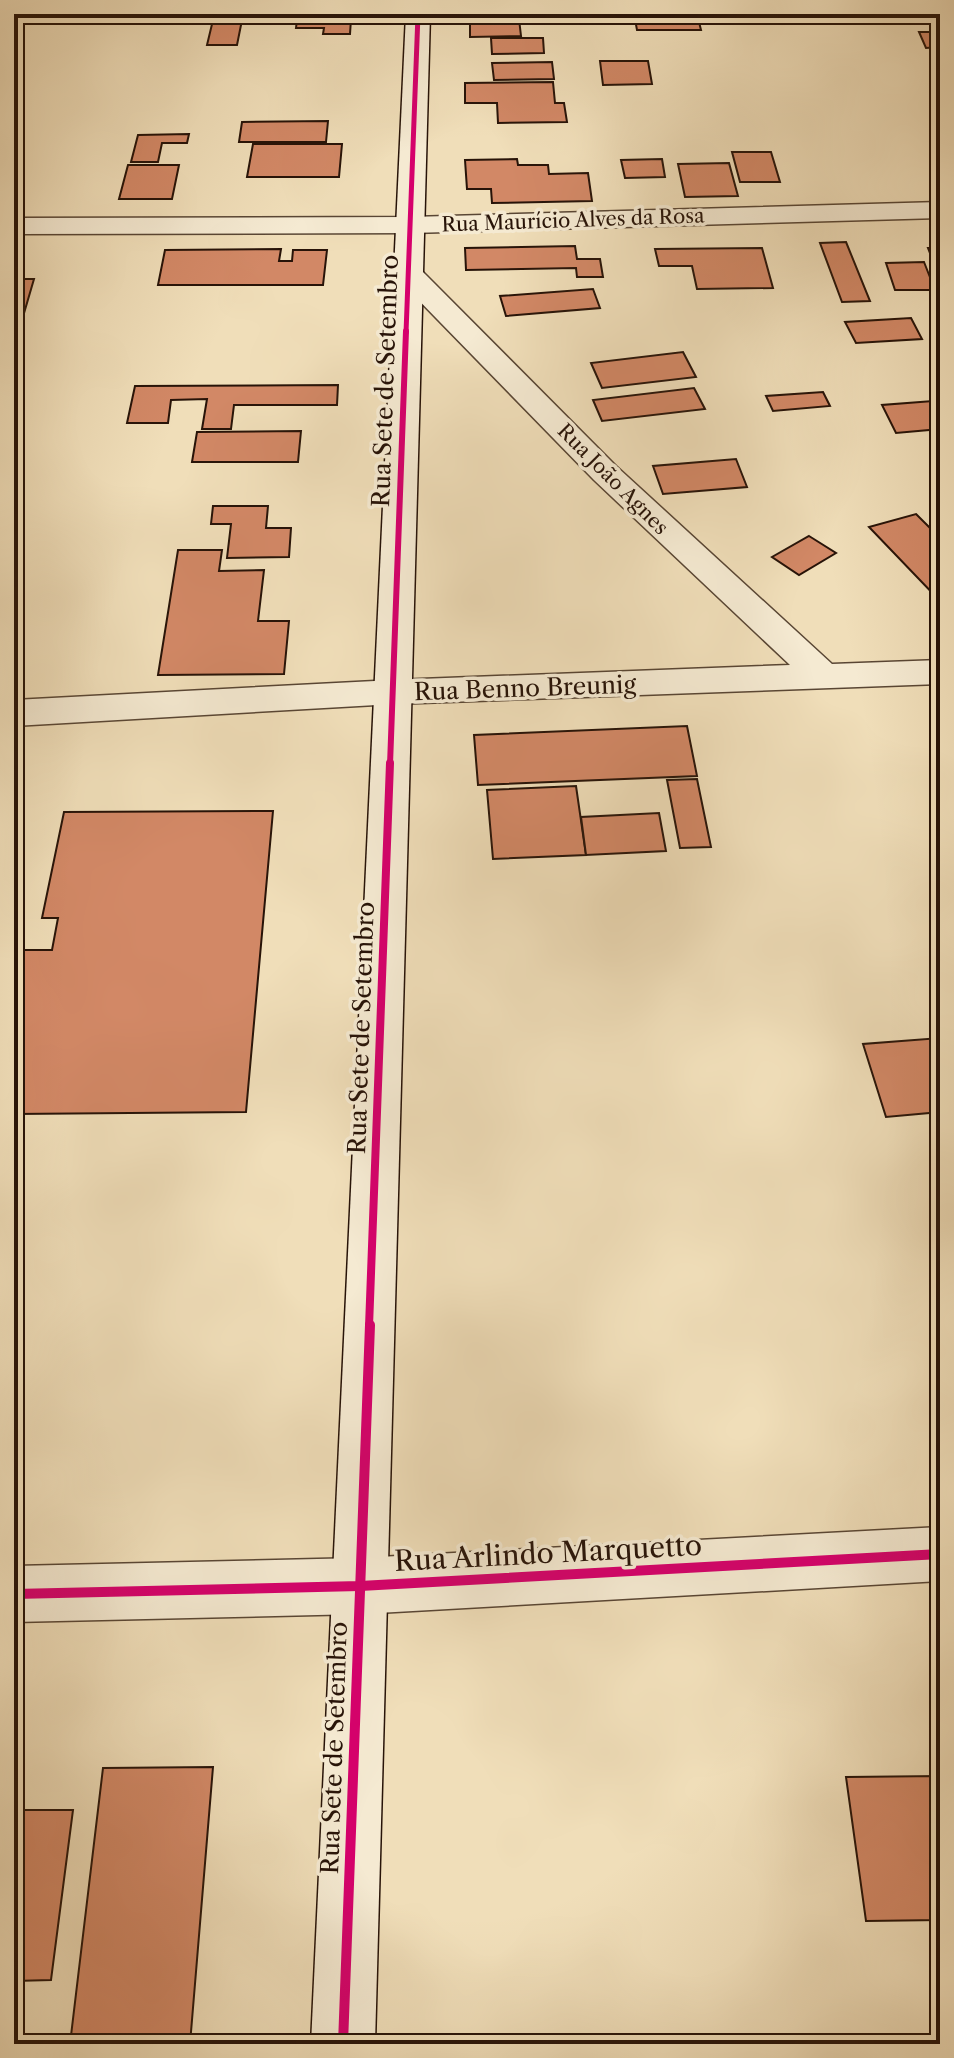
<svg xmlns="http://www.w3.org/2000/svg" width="954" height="2058" font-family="'Libre Caslon Text',serif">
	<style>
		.building { fill: #d28866; stroke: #271308; stroke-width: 2 }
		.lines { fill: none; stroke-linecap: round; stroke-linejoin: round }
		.street-casing { stroke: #594634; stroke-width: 3 }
		.secondary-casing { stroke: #271308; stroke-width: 3 }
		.street { fill: #f5ead2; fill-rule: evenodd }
		.secondary { fill: #f5ead2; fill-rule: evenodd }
		.cycleway-far3-casing { stroke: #f5ead2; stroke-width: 8 }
		.cycleway-far2-casing { stroke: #f5ead2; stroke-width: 10 }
		.cycleway-far1-casing { stroke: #f5ead2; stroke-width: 13 }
		.cycleway-casing { stroke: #f5ead2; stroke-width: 15 }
		.cycleway-far3 { stroke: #d6006c; stroke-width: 5 }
		.cycleway-far2 { stroke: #d6006c; stroke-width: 6 }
		.cycleway-far1 { stroke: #d6006c; stroke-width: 8 }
		.cycleway { stroke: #d6006c; stroke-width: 10 }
		.labels { text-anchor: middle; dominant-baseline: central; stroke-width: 7; stroke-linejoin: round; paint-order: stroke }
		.far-street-label { font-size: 20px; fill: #271308; stroke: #f5ead2 }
		.street-label { font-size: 24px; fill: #271308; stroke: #f5ead2 }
		.near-street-label { font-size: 28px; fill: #271308; stroke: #f5ead2 }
	</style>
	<rect width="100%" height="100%" fill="#f0deb9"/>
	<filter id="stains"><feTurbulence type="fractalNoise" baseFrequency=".0025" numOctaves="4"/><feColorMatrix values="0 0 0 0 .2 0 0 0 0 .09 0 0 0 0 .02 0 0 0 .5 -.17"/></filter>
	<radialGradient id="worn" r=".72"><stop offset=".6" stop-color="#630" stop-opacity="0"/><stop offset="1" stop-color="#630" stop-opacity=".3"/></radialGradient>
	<g class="building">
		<path d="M289,14h63v3l-64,1z"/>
		<path d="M634,14h63l4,16h-64z"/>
		<path d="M351,19l-1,15h-27l1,-6h-28l1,-8z"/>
		<path d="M470,19h49l2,17 -51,1z"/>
		<path d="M213,20h29l-5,25h-30z"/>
		<path d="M919,32h21v15l-14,1z"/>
		<path d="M491,38h52l1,15 -52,1z"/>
		<path d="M600,61h48l4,23 -49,1z"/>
		<path d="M552,62l2,17 -60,1 -2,-17z"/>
		<path d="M553,82l2,21h9l3,19 -69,1 -1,-20h-32v-20z"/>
		<path d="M328,121l-2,21h-87l3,-20z"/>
		<path d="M189,134l-2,9h-25l-4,19h-27l7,-27z"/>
		<path d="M253,144h89l-3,33h-92z"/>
		<path d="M732,152h39l9,30h-40z"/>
		<path d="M517,159l1,6h30l1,9 39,-1 4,28 -100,2 -1,-14h-24l-2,-29z"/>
		<path d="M662,159l3,18 -40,1 -4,-18z"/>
		<path d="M729,163l9,33 -53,1 -7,-33z"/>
		<path d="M128,165h51l-7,34h-53z"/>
		<path d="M846,242l24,59 -28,1 -22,-59z"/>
		<path d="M575,246l2,13h23l3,18h-26l-1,-9 -110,2 -1,-22z"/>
		<path d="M762,248l11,40 -76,1 -5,-23h-33l-4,-17z"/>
		<path d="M928,248h12v31z"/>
		<path d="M281,249l-2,12h13l1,-11h34l-4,35h-165l7,-35z"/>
		<path d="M924,262l11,28h-40l-9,-27z"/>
		<path d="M14,279h20l-19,65h-1z"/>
		<path d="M593,289l7,19 -94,8 -6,-20z"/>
		<path d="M911,318l11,21 -66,4 -11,-21z"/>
		<path d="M683,352l13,25 -94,11 -11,-25z"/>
		<path d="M338,385l-1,20h-103l-3,24h-29l5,-30 -36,1 -3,23h-41l8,-37z"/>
		<path d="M694,388l11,21 -103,12 -9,-21z"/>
		<path d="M823,392l7,14 -57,5 -7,-15z"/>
		<path d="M933,401l7,13v15l-44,4 -14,-28z"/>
		<path d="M301,431l-3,31h-106l5,-30z"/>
		<path d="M736,459l11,28 -84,7 -10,-28z"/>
		<path d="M213,506h55l-2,22h25l-2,29 -62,1 4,-34h-20z"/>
		<path d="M916,514l24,24v63l-71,-74z"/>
		<path d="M809,536l27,17 -37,22 -27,-18z"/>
		<path d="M178,550h44l-3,21 45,-1 -6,51h31l-5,53 -126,1z"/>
		<path d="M687,726l10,50 -219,9 -4,-50z"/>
		<path d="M697,779l14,68 -31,1 -13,-68z"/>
		<path d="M576,786l10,69 -93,4 -6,-69z"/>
		<path d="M273,811l-27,301 -232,2v-164h38l6,-32h-16l22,-106z"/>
		<path d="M659,813l7,38 -80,4 -5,-38z"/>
		<path d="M940,1038v74l-54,5 -23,-73z"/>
		<path d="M213,1767l-23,277h-120l33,-276z"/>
		<path d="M940,1776v144l-74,1 -20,-144z"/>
		<path d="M14,1810h59l-22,170 -37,1z"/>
	</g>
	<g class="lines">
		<defs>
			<g id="street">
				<path d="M940,202v16l-529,15 -397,1v-16l397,-1z"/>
				<path d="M409,265l10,3 197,198 216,198 108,-4v24l-546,20 -380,22v-26l380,-20 396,-15 -196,-185 -195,-200 -4,-6 4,-6z"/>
				<path d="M940,1527v54l-580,33 -346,8v-56l346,-8z"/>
			</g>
			<path id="secondary" d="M406,14h24l-55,2030h-64z"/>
		</defs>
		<use href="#street" class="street-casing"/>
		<use href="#secondary" class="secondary-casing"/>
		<use href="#street" class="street"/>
		<use href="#secondary" class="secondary"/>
		<defs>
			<path id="cycleway-far3" d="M406,333l12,-319"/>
			<path id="cycleway-far2" d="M390,765l16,-434"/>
			<path id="cycleway-far1" d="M369,1327l21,-564"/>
			<g id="cycleway">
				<path d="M14,1594l346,-8 580,-32"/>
				<path d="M343,2044l27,-719"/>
			</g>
		</defs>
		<use href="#cycleway-far3" class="cycleway-far3-casing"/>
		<use href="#cycleway-far2" class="cycleway-far2-casing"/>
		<use href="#cycleway-far1" class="cycleway-far1-casing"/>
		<use href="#cycleway" class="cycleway-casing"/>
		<use href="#cycleway-far3" class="cycleway-far3"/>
		<use href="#cycleway-far2" class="cycleway-far2"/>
		<use href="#cycleway-far1" class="cycleway-far1"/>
		<use href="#cycleway" class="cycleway"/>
	</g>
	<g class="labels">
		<g class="far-street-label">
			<text transform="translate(573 220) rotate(-2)">Rua Maurício Alves da Rosa</text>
			<text transform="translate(613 479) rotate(45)">Rua João Agnes</text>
		</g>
		<g class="street-label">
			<text transform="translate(385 381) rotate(-88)">Rua Sete de Setembro</text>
			<text transform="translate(525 688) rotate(-2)">Rua Benno Breunig</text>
			<text transform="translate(361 1028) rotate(-88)">Rua Sete de Setembro</text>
			<text transform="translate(334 1748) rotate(-88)">Rua Sete de Setembro</text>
		</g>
		<g class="near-street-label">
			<text transform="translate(548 1553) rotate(-3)">Rua Arlindo Marquetto</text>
		</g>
	</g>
	<rect width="954" height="2058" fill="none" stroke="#f0deb9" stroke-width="48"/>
	<rect x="16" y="16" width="922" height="2026" fill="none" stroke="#271308" stroke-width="4"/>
	<rect x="24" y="24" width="906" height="2010" fill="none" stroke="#271308" stroke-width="2"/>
	<rect width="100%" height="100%" filter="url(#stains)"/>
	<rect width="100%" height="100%" fill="url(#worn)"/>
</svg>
